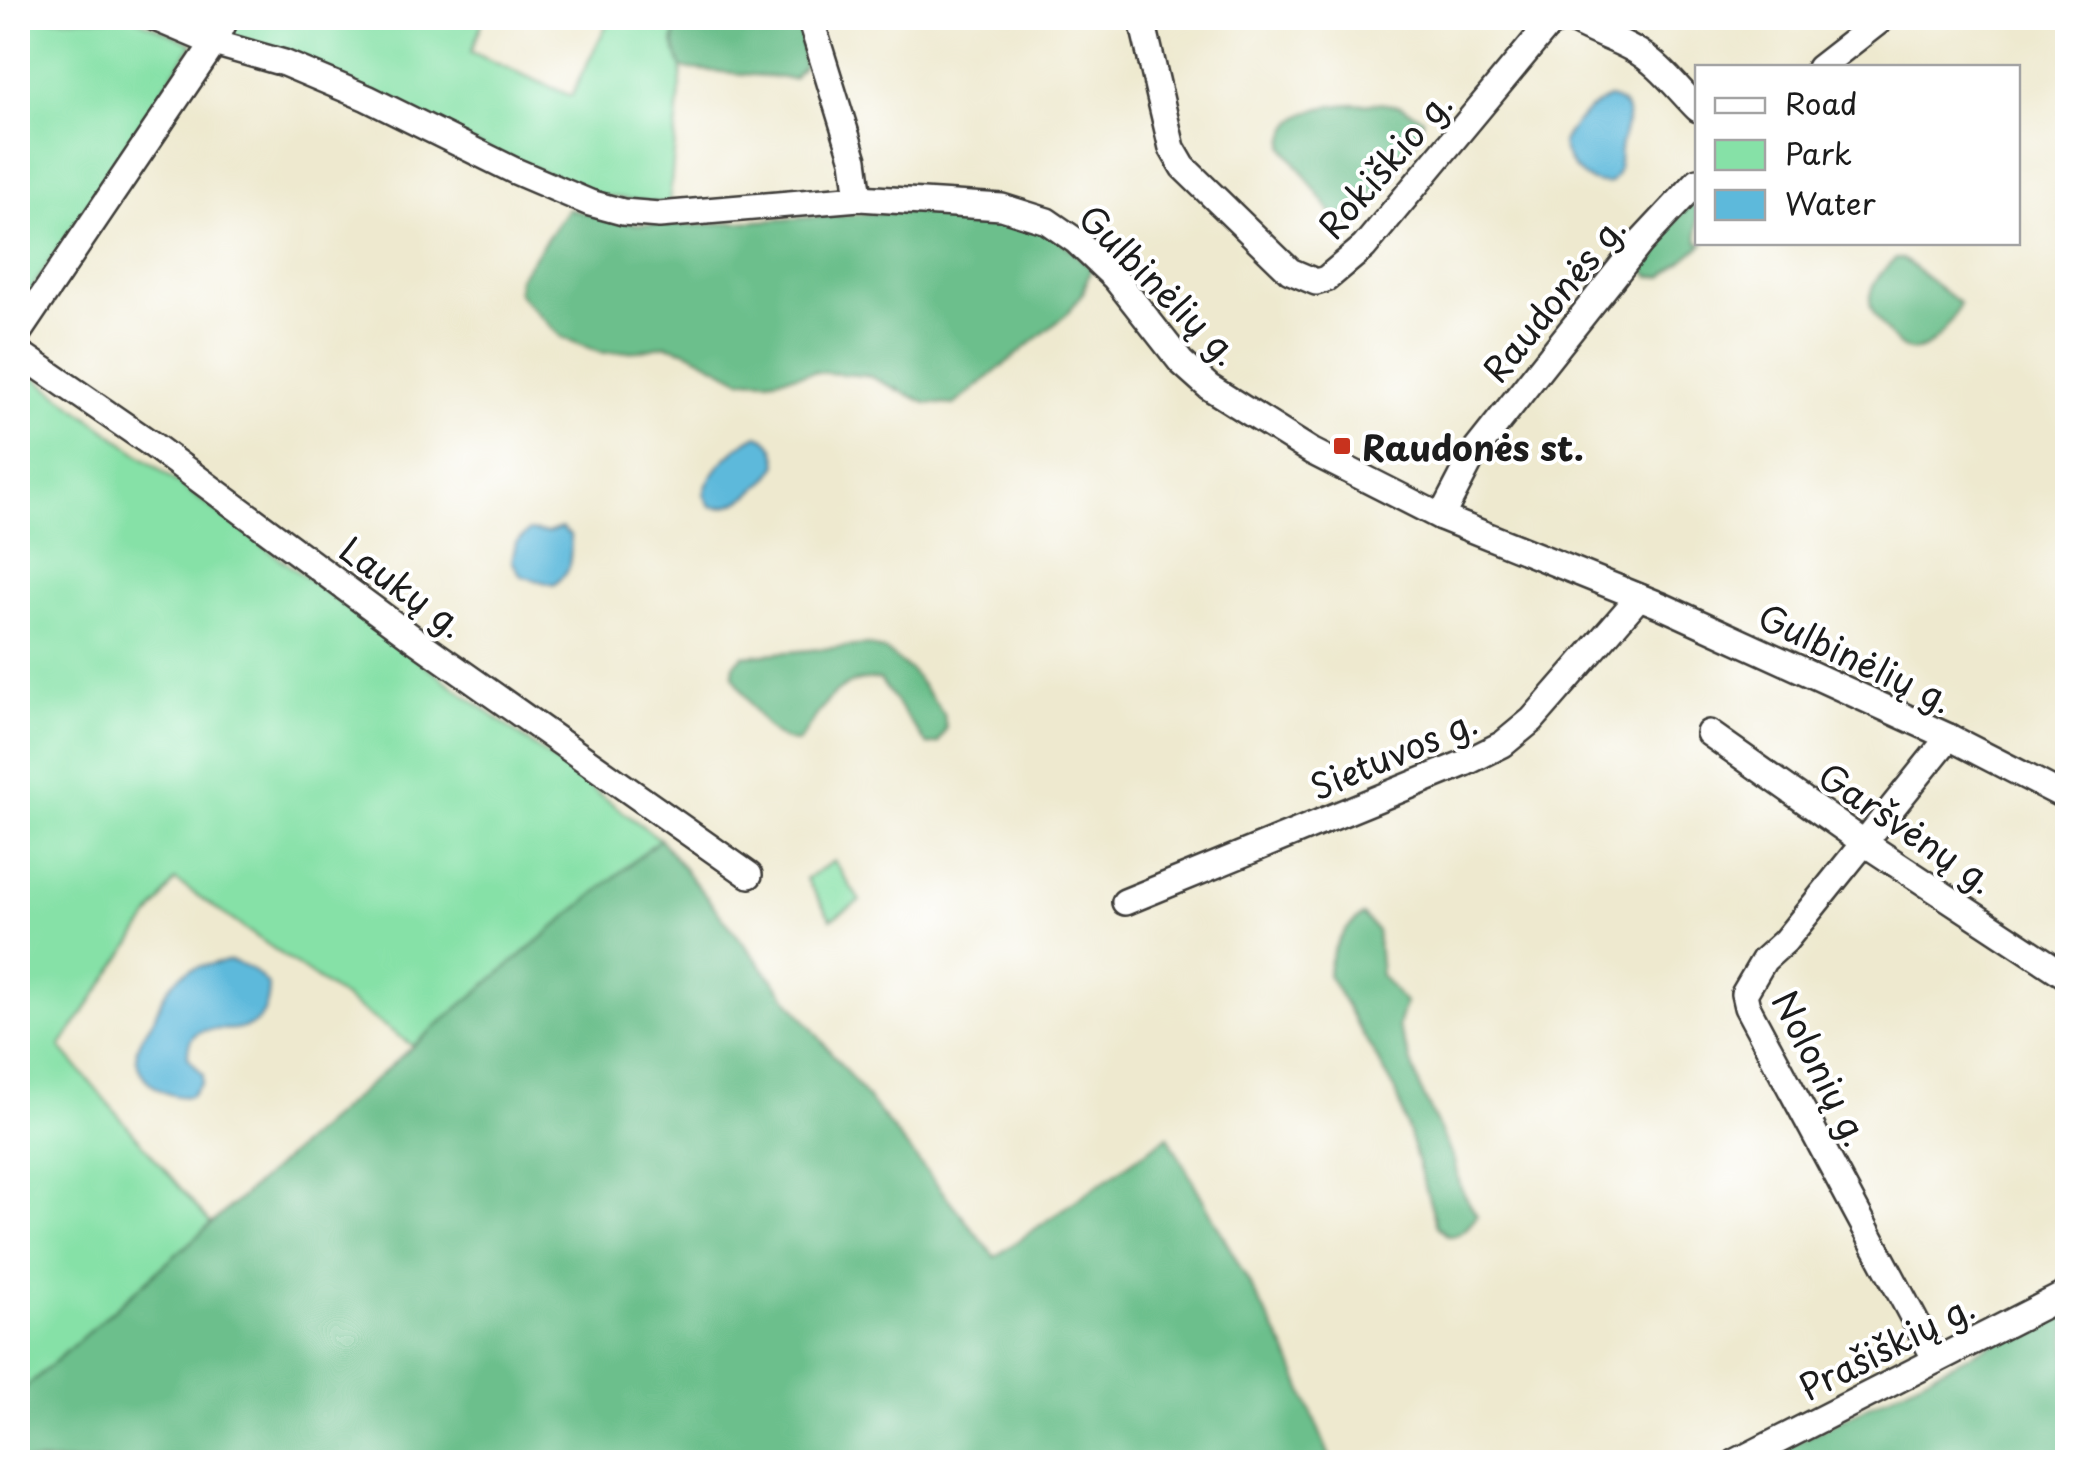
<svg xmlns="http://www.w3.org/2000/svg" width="2085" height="1480" font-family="'Playpen Sans',sans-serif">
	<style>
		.green { fill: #86e1a7; stroke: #517e62; stroke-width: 2.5 }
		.forest { fill: #6cbf8c; stroke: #446e54; stroke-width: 2.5 }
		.water { fill: #5db9db; stroke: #3c6a7c; stroke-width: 2.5 }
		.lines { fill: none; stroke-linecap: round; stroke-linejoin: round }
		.minor-casing { stroke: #3c3b37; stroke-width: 30 }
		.minor { stroke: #fff; stroke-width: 25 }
		.poi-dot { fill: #c8321e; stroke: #fff; stroke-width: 4 }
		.labels { text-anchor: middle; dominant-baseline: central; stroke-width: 8; stroke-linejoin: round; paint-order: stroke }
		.street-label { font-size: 35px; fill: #1c1c1c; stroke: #fff }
		.poi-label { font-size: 35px; font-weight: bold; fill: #1c1c1c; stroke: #fff; text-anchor: start }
	</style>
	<rect width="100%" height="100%" fill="#fff"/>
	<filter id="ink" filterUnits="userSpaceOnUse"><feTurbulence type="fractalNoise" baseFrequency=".01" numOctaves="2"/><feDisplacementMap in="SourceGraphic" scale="20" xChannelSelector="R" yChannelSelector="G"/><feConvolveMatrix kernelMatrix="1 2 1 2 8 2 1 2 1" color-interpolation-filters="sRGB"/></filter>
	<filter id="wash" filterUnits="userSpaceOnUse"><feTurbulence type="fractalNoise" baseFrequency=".0048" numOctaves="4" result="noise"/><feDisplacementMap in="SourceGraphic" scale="40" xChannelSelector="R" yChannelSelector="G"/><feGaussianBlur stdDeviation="2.25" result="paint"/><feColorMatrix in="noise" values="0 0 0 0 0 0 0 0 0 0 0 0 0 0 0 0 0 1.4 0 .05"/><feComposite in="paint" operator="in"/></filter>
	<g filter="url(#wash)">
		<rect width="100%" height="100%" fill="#eee9cf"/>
		<g class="green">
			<path d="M18,18h117l58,26 -175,266z"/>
			<path d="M174,18h310l-13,34 100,44 39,-78h71l-6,10 -2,16 9,24 -13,137 -71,-10z"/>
			<path d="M18,365l642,474 -247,207 -238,-166 -115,167 151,177 -193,170z"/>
			<path d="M834,861l26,40 -29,18 -25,-40z"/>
		</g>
		<g class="forest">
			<path d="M681,18h119l4,48 -11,13 -111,-11c-8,-19 -12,-32 -1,-50z"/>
			<path d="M1377,103l24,3 21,12 -1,14 -71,94 -8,1 -58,-80c1,-45 59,-42 93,-44z"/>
			<path d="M1697,195l1,47 6,1 -41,34 -13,-1 -7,-7 -1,-9z"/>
			<path d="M568,209l68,15 59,1 214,-14 112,7 33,16 37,34 -8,25 -16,21 -113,91 -28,-2 -57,-27 -54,-4 -47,8 -28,-1 -53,-28 -21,-6 -28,6 -36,2 -41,-16 -43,-44 1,-15z"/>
			<path d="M1896,259h7l57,45c-8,18 -32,56 -57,44 -9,-5 -15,-16 -21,-23 -6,-9 -13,-17 -12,-28 2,-15 15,-29 26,-38z"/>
			<path d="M867,645l19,6 25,20 33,43 2,15 -8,14 -11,2 -47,-65c-45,-5 -58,30 -82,62 -31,0 -48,-42 -65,-66l1,-11 9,-9z"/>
			<path d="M660,839l335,418 173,-121 119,216 45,110h-1314v-68l395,-348z"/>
			<path d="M1363,915l14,16 4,44 24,28 -7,24 23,63 32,68 8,31 16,27c-8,10 -15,20 -29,20l-11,-10 -41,-135 -68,-116c0,-22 16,-48 35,-60z"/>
			<path d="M2067,1306v156h-310z"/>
		</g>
		<g class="water">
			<path d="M1609,98c28,6 17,26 12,46 -4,16 2,27 -11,39 -24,3 -43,-17 -48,-39 8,-18 28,-38 47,-46z"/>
			<path d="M758,435c14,4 18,15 20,29 -12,20 -43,49 -68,42l-6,-11c4,-24 33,-50 54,-60z"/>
			<path d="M561,528l10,8c-1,23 2,34 -17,49l-33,-9 -9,-15 4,-18 13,-12 18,2z"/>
			<path d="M229,961c18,3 28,11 40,25 -2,81 -83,11 -81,71l15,18 -1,8 -12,13c-26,4 -61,-20 -52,-51 3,-10 12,-18 16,-27 7,-18 13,-34 30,-45 13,-8 30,-9 45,-12z"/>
		</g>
	</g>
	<g filter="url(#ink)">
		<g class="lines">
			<defs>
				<g id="minor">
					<path d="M155,18l59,25 70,20 83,35 148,73 75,32 33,9 36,3 200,-17 143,9 45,14 29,20 39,37 66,84 28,25 102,64 130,66 221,89 287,131 119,61"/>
					<path d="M810,18l44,142 5,38"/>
					<path d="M1569,18c20,13 43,19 64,31 26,14 44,39 65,60"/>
					<path d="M1142,20l30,128 11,19 107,104 26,11 10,-3 38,-32 181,-218 15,-11"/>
					<path d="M1819,68l64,-50"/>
					<path d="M18,333l196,-290 12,-25"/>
					<path d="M18,352l132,91 264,196 335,236"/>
					<path d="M1441,517l35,-67 165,-208 57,-61"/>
					<path d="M1709,733l157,111 202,133"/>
					<path d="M1125,902l340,-139 38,-19 29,-24 107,-123"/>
					<path d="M1936,1360l-189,-353 -3,-13 20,-34 21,-19 164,-204"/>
					<path d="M1736,1462l332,-169"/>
				</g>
			</defs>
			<use href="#minor" class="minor-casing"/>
			<use href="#minor" class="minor"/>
		</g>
	</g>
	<rect class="poi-dot" x="1332" y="436" width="20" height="20" rx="5"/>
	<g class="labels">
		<g class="street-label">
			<text transform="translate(1384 164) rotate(-49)">Rokiškio g.</text>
			<text transform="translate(1160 284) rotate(45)">Gulbinėlių g.</text>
			<text transform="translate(1553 298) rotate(-51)">Raudonės g.</text>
			<text transform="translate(403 586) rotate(36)">Laukų g.</text>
			<text transform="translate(1856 657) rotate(25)">Gulbinėlių g.</text>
			<text transform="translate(1393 753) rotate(-23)">Sietuvos g.</text>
			<text transform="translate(1907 827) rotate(34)">Garšvėnų g.</text>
			<text transform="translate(1822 1068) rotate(63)">Nolonių g.</text>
			<text transform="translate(1886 1346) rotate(-27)">Prašiškių g.</text>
		</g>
		<g class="poi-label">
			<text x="1362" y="446">Raudonės st.</text>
		</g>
	</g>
	<rect width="2085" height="1480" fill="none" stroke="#fff" stroke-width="60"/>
	<rect x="1695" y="65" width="325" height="180" fill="#ffffff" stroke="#a4a4a4" stroke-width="2.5"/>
	<rect x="1715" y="98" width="50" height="15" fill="#ffffff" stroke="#a4a4a4" stroke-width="2.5"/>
	<text x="1785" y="115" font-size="30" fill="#1c1c1c">Road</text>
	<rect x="1715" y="140" width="50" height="30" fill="#86e1a7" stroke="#a4a4a4" stroke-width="2.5"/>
	<text x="1785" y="165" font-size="30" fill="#1c1c1c">Park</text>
	<rect x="1715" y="190" width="50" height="30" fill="#5db9db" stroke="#a4a4a4" stroke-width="2.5"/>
	<text x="1785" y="215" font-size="30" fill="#1c1c1c">Water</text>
</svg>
